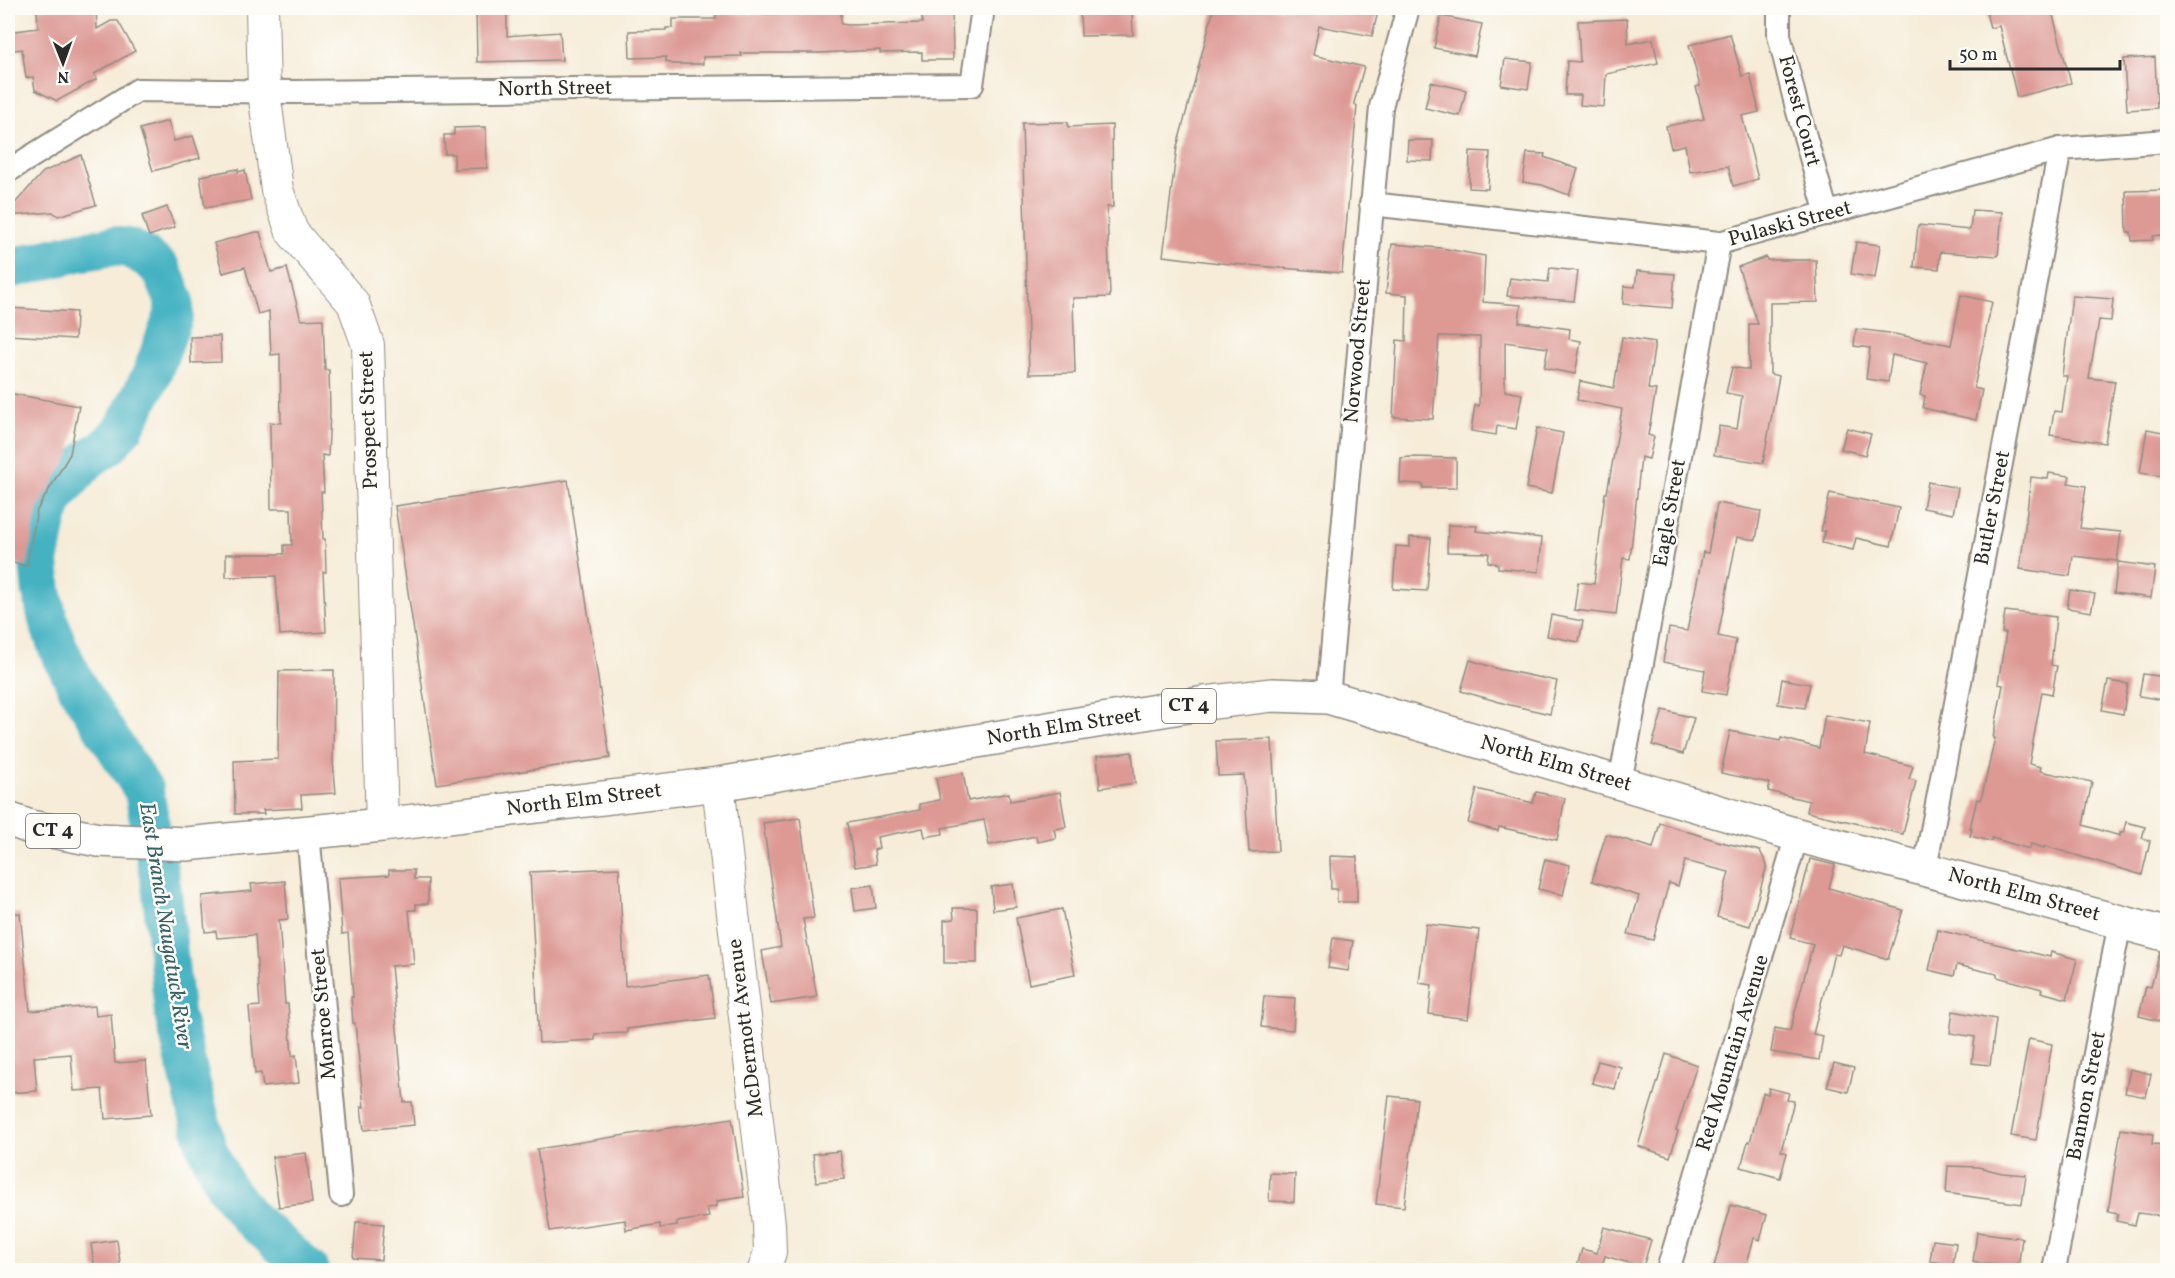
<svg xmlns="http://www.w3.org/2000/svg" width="2175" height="1278" font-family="Vollkorn,serif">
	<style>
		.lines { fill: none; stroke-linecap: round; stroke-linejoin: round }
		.river { stroke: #45b2c2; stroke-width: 40 }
		.building { fill: #dd9994 }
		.minor-casing { stroke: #908c82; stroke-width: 26 }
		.secondary-casing { stroke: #908c82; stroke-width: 34 }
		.primary-casing { stroke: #908c82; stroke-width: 36 }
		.minor { stroke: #fff; stroke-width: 22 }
		.secondary { stroke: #fff; stroke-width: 32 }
		.primary { stroke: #fff; stroke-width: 33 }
		.labels { text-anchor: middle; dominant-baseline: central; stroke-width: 5; stroke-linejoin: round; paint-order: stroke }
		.shield { fill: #fdfcf7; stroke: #6a6a68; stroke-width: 1.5 }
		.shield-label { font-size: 20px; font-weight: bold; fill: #2b2b2b }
		.street-label { font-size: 21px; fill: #2b2b2b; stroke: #fdfcf7 }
		.water-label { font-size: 22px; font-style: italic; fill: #356167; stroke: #fdfcf7 }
	</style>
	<rect width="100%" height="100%" fill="#fdfcf7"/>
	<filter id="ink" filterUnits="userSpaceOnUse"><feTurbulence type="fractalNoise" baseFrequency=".0167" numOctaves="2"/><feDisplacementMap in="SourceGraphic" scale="12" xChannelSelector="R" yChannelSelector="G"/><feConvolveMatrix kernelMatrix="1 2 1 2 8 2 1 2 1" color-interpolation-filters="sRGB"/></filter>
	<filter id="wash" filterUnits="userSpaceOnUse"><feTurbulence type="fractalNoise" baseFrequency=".008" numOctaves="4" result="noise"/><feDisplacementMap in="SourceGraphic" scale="24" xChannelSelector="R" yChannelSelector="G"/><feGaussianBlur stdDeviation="1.35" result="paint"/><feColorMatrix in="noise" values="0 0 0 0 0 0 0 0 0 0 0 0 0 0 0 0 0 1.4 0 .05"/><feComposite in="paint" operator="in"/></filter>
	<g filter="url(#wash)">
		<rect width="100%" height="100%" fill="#f6ecd8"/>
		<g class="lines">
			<path class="river" d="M8,268l9,-1 60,-15 36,-6 16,2 17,9 15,12 13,30v16l-23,61 -26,50 -16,19 -20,14 -34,38 -8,23 -8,42 3,30 6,28 10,28 22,44 64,99 18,101 12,121 32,133 19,40 23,30 61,54"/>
		</g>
		<g id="blocks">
			<g class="building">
				<path d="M37,8h59l1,21 14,-8h7l17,30 -41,23 3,5 -40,22 -22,-11 -2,-13 -7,1 -4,-29 -14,2v-19l30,-4z"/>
				<path d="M476,8h31v28l53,-4 2,28 -85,2z"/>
				<path d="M833,8h8v16l7,1 74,-2v-15h30l1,52h-31v-8l-42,1v-3l-61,3h-78l1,3 -39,1v7h-30l-7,-2v-5l-36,1 -1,-27 37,-1v-2h7v-9h43v-6l60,1v-4z"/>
				<path d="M1080,8h52l1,27 -52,1z"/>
				<path d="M1214,8h165l-7,28 -53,-10 -6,29 51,12 -10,36 3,3 -15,167 -122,-10 -57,-7 14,-109z"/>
				<path d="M1985,8h66l20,75 -54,14 -18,-71 -9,2z"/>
				<path d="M1441,16l41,8 -7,32 -41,-8z"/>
				<path d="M1627,19l1,25 25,-5 5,24 -52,11 -2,33 -24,-2 1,-10h-16l2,-34 13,1 -2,-41z"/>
				<path d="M1730,34l12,42 8,-2 9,38 -17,4 16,63 -25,7 -5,-20 -38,6 -5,-27 -14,3 -5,-22 38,-7 -8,-32 4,-1 -11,-41z"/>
				<path d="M2155,57l2,51 -30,2 -3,-51z"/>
				<path d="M1505,59l27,3 -4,27 -27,-4z"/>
				<path d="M1431,82l35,8 -6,26 -35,-8z"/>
				<path d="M168,121l6,20 19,-5 7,22 -47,13 -13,-42z"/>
				<path d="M1068,122v5l44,-2 1,82h-6l3,90 -37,1 2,75 -46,1 -7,-251z"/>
				<path d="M486,127l1,41 -33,1v-15h-9l-1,-19h10v-7z"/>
				<path d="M1408,140h25l-1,21 -25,-1z"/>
				<path d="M1470,151l20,1 -2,37 -19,-1z"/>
				<path d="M1527,153l18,1 -1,3 34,12 -9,26 -27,-10 -19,-3z"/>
				<path d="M81,155l15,50 -38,11 -5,-4 -45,4v-5l35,-39z"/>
				<path d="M238,169v3l7,-2 6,30 -46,8 -5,-32z"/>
				<path d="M2168,190v44l-15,2v4l-21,1 -1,-9h-4l-1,-41z"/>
				<path d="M167,207l8,20 -26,9 -7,-20z"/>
				<path d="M1972,210l30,2 -4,44 -58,-4 -1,17 -25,-2 4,-42 52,5z"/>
				<path d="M256,232h4l11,40 16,-4 14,52 22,-1 2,51h4l1,42 -2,44 -6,-1 2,37h-3l2,47h2l1,33h-3l3,60 -46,3 -4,-59 -50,1v-23h58v-9h8l-1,-36h-20l-1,-87 11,1 -1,-69 -9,1 -2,-44 -11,3 -13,-47 -22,6 -9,-30z"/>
				<path d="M1856,242l24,3 -5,33 -24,-4z"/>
				<path d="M1392,244l49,4 44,8 -2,46 38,3 -2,17 51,7 -1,10 12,2 -6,33 -31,-6 4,-20 -43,-6v49l17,3 -6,35 -19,-3 -1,9 -25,-4 4,-26 4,1 1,-69 -41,-1 -6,83 -40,-2 4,-77 9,1 1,-46 -21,-2z"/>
				<path d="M1766,257l1,3h49l2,42 -48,1v71l9,2 -16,87 -49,-8 5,-29 18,3 5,-33 -16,-3 6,-26 17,3v-46h9l-20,-57z"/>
				<path d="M1550,268l28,3 -4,30 -67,-5 3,-18 38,4z"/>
				<path d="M1637,271l38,3 -3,34 -49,-4 1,-18 11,1z"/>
				<path d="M1961,295l31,7 -18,86 8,2 -6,30 -53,-12 2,-12 -5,-1 7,-32 -35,-8 -4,27 -22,-3 4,-31 -16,-2 2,-17 33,4 62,12z"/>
				<path d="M2072,296l41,3 -2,22 -12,-1 -10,58 26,3 -10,62 -55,-8 4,-24 8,1 5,-36h-5z"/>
				<path d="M8,308l68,4 -1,27 -67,-4z"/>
				<path d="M220,336l1,26 -30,1 -1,-26z"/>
				<path d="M1622,337l33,5 -7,47 8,1 -8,45 6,2 -5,22 -8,-2 -11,102 -7,-1 -7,57 -42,-5 4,-28 16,2 11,-91h2l15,-84 -45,-9 3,-19 34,7z"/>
				<path d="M8,393l71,13 -9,48 -33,56 -10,56 -19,-4z"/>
				<path d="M1537,428l26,5 -11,60 -26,-5z"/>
				<path d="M1847,428l24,6 -6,21 -24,-6z"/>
				<path d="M2147,429l21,4v44l-28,-4z"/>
				<path d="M1410,457l46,1v30h-33v-4l-23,-1 1,-25z"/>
				<path d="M2049,473l21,3 -2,7 18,3 -6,42 41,4 -4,29 -44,-5 -3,20 -50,-7 11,-92 17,2z"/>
				<path d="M568,480l42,278 -173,26 -42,-278z"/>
				<path d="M1928,482l30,6 -5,26 -30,-6z"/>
				<path d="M1830,493l69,15 -8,38 -35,-8 -3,12 -31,-7 3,-12h-4z"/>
				<path d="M1717,503l44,8 -5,29 -19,-3 -19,99 18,4 -10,55 -24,-4 3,-21 -42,-8 6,-34 18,3 16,-79 5,1z"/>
				<path d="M1448,525l29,1 -1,5 66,7 -3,34 -41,-4v-4l-10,-2 1,-9 -42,-1z"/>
				<path d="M1410,537l21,1 -4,53 -34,-2 3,-43 14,1z"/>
				<path d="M2118,562l37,5 -4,31 -37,-5z"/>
				<path d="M2070,590l25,4 -4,18 -24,-4z"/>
				<path d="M2005,611l51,6 -5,48 6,1 -5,28 -10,-2 -13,72 12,3 -1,4 52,11 -9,43 37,11v-3h3l3,-11 19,5 -3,11 8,3 -8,34 -97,-29 -1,2 -13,-4 -2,5 -37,-11 -1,3 -21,-5 2,-8h-2l7,-29 4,1 14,-62h-2l10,-53 -5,-1 8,-51h-4z"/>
				<path d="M1551,615l32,6 -4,21 -32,-6z"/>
				<path d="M1470,660l28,9 59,12 -7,33 -40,-9 -49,-14z"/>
				<path d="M334,670l-1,92 3,31 -35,2 1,13 -39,2 1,4h-29l-1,-53 44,-2 1,-88z"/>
				<path d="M2143,674l23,3 -4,23 -23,-4z"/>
				<path d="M1782,679l28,5 -5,24 -27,-4z"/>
				<path d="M2108,681l20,3 -5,30 -21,-4z"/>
				<path d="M1663,710l31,8 -11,36 -31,-9z"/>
				<path d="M1825,715l45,8 -5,31 48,12 -4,13 7,2 -13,53 -96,-22 2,-11 -41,-10 2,-8 -49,-10 9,-42 50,10 1,-3 38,10z"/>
				<path d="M1272,739l6,112 -29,1 -5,-77 -26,1 -2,-35z"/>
				<path d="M1132,752l3,31 -35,5 -3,-32z"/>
				<path d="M963,773l5,28 41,-8 1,8 50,-9 6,35 -12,2 2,9 -19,4 -1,-6 -47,9 -5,-25 -42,8 1,6 -18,3 -2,-9 -46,9 2,11 -5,2 2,14 -21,3 -8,-44 73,-13 -1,-6 21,-4 -4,-22z"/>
				<path d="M1477,789l56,14 3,-11 29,6 -8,42 -58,-13 -1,4 -30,-8z"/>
				<path d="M800,818l14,100 -11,1 14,78 -46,7 -9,-53 19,-4 -18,-124z"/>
				<path d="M1660,823l61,19 39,9 7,14 -17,61 -33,-9 12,-45 -44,-11 -7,25 -9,-3 -16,57 -25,-6 11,-38 -47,-15 14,-47 47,14z"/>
				<path d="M1330,856l27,1v45h-20v-13h-6z"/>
				<path d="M1545,859l25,6 -7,30 -25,-6z"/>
				<path d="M1810,859l25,6 -6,23 74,22 -15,49 -46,-14 -3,10 -5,-1 -21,80 10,2 -4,24 -48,-8 4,-24 15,3 23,-87 -23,-6z"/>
				<path d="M619,868l6,118 84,-11 6,43 -88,11v4l-32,1v6l-56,3 -9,-171z"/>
				<path d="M389,870h25v9h14v25h-12v6h-7l5,54 -23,2 13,136h8l2,23 -50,5 -3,-23h3l-9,-84h-2l-2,-26h2l-5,-64 -6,1 -4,-56 51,-3z"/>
				<path d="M285,881l3,38 -9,1 6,84h3l4,52 4,-1 3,28 -36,4 -2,-14 -6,1 -6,-67 11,-1 -5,-71 -38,3 -1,-7 -11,1 -3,-36 50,-5 -1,-7z"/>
				<path d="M1013,884l3,23 -23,3 -2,-23z"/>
				<path d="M873,885l3,23 -21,3 -3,-23z"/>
				<path d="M953,908h24v55h-33v-43l10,-1z"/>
				<path d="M1062,909l13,66 -46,9 -13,-66z"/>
				<path d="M20,913l10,98 65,-5 1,10 15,-2 4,49 31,-2 5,54 -46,4 -3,-30 -28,2 -3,-37 -37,3 3,34 -29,2v-179z"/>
				<path d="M1426,924l53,6 -11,89 -39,-5 3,-29 -13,-2z"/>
				<path d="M1938,930l112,27 1,-5 26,7 -10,40 -26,-7 1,-3 -45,-12v-3l-40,-9 -3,11 -25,-6z"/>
				<path d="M1333,938l20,3 -5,30 -20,-3z"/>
				<path d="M2160,952l8,1v53l-5,16 -24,-6 7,-30 5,1z"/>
				<path d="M1264,996l31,2 -2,32 -32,-3z"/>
				<path d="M1953,1011l43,8 -6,46 -18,-2 3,-26 -25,-4z"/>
				<path d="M2029,1039l23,5 -16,96 -25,-4z"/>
				<path d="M1666,1054l31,11 -21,65 2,1 -8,26 -32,-11z"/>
				<path d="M1598,1061l23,6 -6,22 -23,-6z"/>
				<path d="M1834,1063l20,5 -6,24 -21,-5z"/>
				<path d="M2130,1069l21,5 -5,23 -21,-4z"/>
				<path d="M1769,1088l20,5 -2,7 7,1 -13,50 6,2 -7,25 -39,-11 7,-26 2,1 13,-49 5,1z"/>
				<path d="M1389,1096l28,3 -13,108 -28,-3z"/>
				<path d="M732,1118l12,79 -27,4v5l-10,2 2,9 -32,5v4l-17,2v-4l-34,6 -1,-10 -75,11 -13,-82z"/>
				<path d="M2121,1129l32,5 -1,10 16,1v72l-30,-4 -3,12 -19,-4 2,-7 -10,-2z"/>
				<path d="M840,1151l4,28 -28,3 -3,-28z"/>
				<path d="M306,1153l6,50 -33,4 -7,-50z"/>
				<path d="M1948,1166l30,1 24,6 24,2 -4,29 -76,-11z"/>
				<path d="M1270,1173l25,1 -1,28 -25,-1z"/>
				<path d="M1731,1205l36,10 -7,25 -6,-2 -9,32h-32z"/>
				<path d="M356,1222l28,2 -3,36 -28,-2z"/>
				<path d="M1604,1227l47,13 -8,27 -38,-11 -4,14h-25l6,-21 15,4z"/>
				<path d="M1977,1232l45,6 -4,31 -45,-7z"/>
				<path d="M117,1240l4,30h-26l-4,-26z"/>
				<path d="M1933,1240l23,3 -3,22 -23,-4z"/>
			</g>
		</g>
	</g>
	<g filter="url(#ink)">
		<use href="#blocks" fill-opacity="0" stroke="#908c82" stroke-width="1.5"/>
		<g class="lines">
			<defs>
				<g id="minor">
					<path d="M1779,8v27l18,73 30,106"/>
					<path d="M8,171l130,-81 156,2 678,-7 11,-77"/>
					<path d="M1371,204l348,39 341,-94 108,-8"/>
					<path d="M1328,697l53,-590 27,-99"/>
					<path d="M1620,783l99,-540"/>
					<path d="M308,832l33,363"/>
					<path d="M1925,868l135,-719"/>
					<path d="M1668,1270l129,-435"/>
					<path d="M2054,1270l66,-348"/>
				</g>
				<g id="secondary">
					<path d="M262,8l2,84 13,98 15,42 61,71 15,42 14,480"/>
					<path d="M718,784l51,440 1,28 -6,18"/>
				</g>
				<path id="primary" d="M8,819l22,8 69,13 87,4 196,-19 336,-41 487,-81 67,-8 56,2 469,138 371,100"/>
			</defs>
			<use href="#minor" class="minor-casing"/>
			<use href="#secondary" class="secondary-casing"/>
			<use href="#primary" class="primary-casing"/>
			<use href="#minor" class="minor"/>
			<use href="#secondary" class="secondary"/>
			<use href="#primary" class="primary"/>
		</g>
	</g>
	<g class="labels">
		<g class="shield">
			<rect x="1162" y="689" width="54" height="34" rx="4.5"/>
			<rect x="26" y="814" width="54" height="34" rx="4.5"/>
		</g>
		<g class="shield-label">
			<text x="1189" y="706">CT 4</text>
			<text x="53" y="831">CT 4</text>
		</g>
		<g class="street-label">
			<text transform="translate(555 89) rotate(-1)">North Street</text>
			<text transform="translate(1799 111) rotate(75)">Forest Court</text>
			<text transform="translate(1790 224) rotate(-15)">Pulaski Street</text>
			<text transform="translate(1358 351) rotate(-85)">Norwood Street</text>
			<text transform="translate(369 420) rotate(-92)">Prospect Street</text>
			<text transform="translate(1993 508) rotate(-79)">Butler Street</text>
			<text transform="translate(1670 513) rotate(-80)">Eagle Street</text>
			<text transform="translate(1064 727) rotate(-9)">North Elm Street</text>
			<text transform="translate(1556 764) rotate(16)">North Elm Street</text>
			<text transform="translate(584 800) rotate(-7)">North Elm Street</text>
			<text transform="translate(2024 895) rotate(15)">North Elm Street</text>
			<text transform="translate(324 1014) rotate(-95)">Monroe Street</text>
			<text transform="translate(746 1028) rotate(-97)">McDermott Avenue</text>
			<text transform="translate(1733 1053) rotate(-73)">Red Mountain Avenue</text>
			<text transform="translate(2087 1096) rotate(-79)">Bannon Street</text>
		</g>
		<g class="water-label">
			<text transform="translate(165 926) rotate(81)">East Branch Naugatuck River</text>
		</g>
	</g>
	<rect width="2175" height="1278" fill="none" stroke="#fdfcf7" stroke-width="30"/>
	<g transform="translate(63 63) rotate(179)" stroke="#fdfcf7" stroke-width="4.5" paint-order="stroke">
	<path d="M0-4.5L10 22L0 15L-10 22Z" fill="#2b2b2b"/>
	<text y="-9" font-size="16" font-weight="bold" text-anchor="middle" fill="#2b2b2b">N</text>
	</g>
	<path d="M1950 60v9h170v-9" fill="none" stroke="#2b2b2b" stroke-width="3"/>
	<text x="1959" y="60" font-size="18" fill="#2b2b2b" stroke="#fdfcf7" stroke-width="4.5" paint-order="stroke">50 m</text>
</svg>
